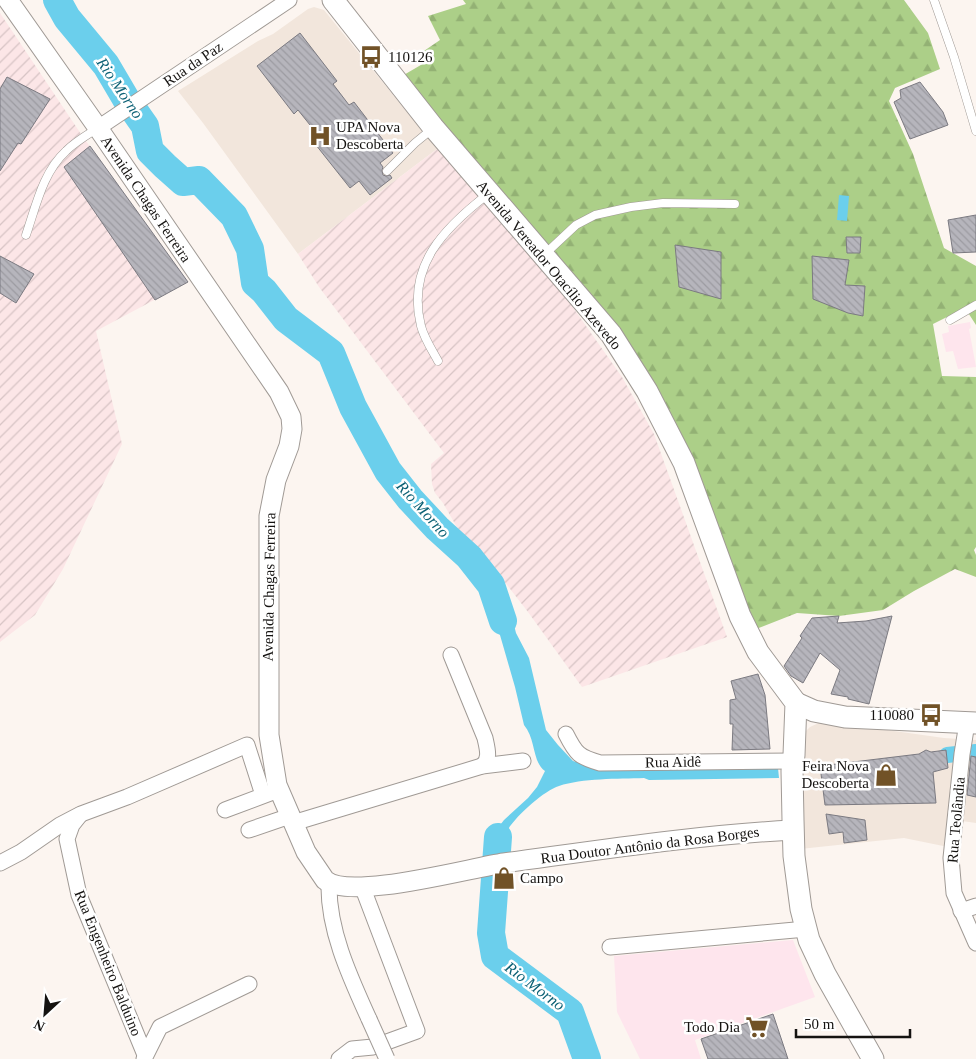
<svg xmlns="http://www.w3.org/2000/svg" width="976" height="1059" font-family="Georgia,serif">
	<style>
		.built { fill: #f2e6dc }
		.industrial { fill: url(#industrial-furrows) }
		.education { fill: #fee5ed }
		.forest { fill: url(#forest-firs) }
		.water { fill: #6bcfec }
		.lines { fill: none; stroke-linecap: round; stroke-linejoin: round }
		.canal { stroke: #6bcfec; stroke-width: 16 }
		.river { stroke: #6bcfec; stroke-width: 28 }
		.building { fill: url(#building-back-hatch); stroke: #7b7a81 }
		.service-casing { stroke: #a09a95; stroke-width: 9 }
		.minor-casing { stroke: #a09a95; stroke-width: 17 }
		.tertiary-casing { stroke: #a09a95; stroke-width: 21 }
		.secondary-casing { stroke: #a09a95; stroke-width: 23 }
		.service { stroke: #fff; stroke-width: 8 }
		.minor { stroke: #fff; stroke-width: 15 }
		.tertiary { stroke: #fff; stroke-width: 19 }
		.secondary { stroke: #fff; stroke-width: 21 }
		.minor-bridge-casing { stroke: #a09a95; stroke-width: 17; stroke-linecap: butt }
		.minor-bridge { stroke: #fff; stroke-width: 15 }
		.labels { text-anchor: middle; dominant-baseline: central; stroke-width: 5; stroke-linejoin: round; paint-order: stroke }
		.poi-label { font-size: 15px; fill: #151311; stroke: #fff; text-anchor: start }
		.street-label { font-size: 15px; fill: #151311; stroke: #fff }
		.water-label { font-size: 16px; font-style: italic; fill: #0c6175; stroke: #fff }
	</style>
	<defs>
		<pattern id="industrial-furrows" width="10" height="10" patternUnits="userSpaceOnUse" patternTransform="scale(1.25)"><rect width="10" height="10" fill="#fce6e7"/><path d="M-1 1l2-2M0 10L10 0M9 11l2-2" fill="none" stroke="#d7c4c5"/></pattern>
		<pattern id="forest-firs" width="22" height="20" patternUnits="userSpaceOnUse" patternTransform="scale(1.25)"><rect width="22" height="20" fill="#accf88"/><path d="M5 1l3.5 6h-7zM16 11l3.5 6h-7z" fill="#93b174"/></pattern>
		<pattern id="building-back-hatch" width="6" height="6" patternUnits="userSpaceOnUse" patternTransform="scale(1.25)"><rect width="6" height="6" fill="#b6b5bc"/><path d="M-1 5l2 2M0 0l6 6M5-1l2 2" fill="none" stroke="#9c9ba1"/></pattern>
	</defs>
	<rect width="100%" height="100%" fill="#fcf5f0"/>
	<g class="built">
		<path d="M314,7l10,3 113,139 -139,105 -95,-131 -25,-32 80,-50 15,-7 35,-25z"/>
		<path d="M823,721l121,17 32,2v83l-14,-2 -4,28 -54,-11 -104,11 2,-114 8,-8z"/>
	</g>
	<g class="industrial">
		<path d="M0,13l83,124 105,145 -92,49 26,113 -59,125 -28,46 -35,27z"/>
		<path d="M437,149l130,150 55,78 32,57 73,203 -145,50 -54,-75 -28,-36 -4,3 -26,-29 -27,-47 -8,-10 -3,-9 -1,-20 13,-11 -125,-166 -21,-33z"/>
	</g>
	<g class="education">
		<path d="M970,322l1,6 -2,1 7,38 -18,2 -5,-18 -7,1 -4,-18 7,-2 -1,-6z"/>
		<path d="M793,940l22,57 -120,43 6,19h-61l-23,-47 -3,-56z"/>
	</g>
	<path class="forest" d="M463,0h441l24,33 12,36 -45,19 -6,13 24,53 31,94 32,18v59l-11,-17 -32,16 9,52 34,1v170l-2,3 2,5v22l-21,-8 -41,22 -31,19 -44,6 -42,-3 -41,16 -124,-279 -230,-274 24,-14 -5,-9 19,-13 -12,-24 38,-12z"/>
	<g class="water">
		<path d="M839,195l10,1 -2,25 -10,-1z"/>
		<path d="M494,582l18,35 4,16 13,25 17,72 12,15 15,16 25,7h180l1,10 -130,2 -5,-2c-26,1 -62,0 -85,8 -16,5 -48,34 -54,49 -2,6 -2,13 -3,19l-17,1 5,-17 14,-18 24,-22 9,-11 8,-16c-13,-9 -9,-32 -21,-46l-9,-38 -28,-97z"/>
	</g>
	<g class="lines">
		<path class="canal" d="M947,755l29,-3"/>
		<g class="river">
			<path d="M57,0l10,18 39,47 20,34 19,27 5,25 15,15 18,16 16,-2 35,36 16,33 5,34 9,8 22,28 45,34 22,54 35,64 22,28 27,29 32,29 22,28 12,36"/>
			<path d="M498,837l-7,96 4,23 75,56 17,47"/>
		</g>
	</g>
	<g class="building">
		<path d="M300,33l37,48 -4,3 16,21 5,-3 39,51 -13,10 3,4 -1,3 1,5 3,1 4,-1 2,3 -22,17 -11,-14 -9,7 -38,-48 6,-5 -20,-25 -4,4 -37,-48z"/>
		<path d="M7,77l43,22 -29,45 -3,-1 -18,28v-82z"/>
		<path d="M920,82l23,30 5,13 -38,14 -16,-37 7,-4 -1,-8z"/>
		<path d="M90,146l98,136 -33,18 -91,-133z"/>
		<path d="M976,215v37l-23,1 -5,-33z"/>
		<path d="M846,237h15l-1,16h-13z"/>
		<path d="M675,245l46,7v47l-42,-12z"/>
		<path d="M0,256l34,18 -18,29 -16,-10z"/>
		<path d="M812,256l37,4 -4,25 20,1 -2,30 -15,-3 -35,-14z"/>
		<path d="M839,616l-2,7 29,-2 26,-5 -23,88 -21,-5v-2l-17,-3 9,-24 -20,-17 -17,30 -12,-7 -7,-10 18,-28 -2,-2 12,-18z"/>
		<path d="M758,674l7,21 5,54 -38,1 1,-26h-3v-24l6,-1 -5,-18z"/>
		<path d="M926,750l5,2 15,-2 2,18 -15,4 3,31 -111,2 -5,-39 99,-12z"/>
		<path d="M971,756l5,1v40l-9,-2z"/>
		<path d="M826,814l39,6 2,20 -23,3 -1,-11 -14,2z"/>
		<path d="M773,1014l15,45h-80l-7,-20z"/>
	</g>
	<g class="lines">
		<defs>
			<g id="service">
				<path d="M934,0l20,57 22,74"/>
				<path d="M387,171l28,-28 17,-14"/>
				<path d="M26,235c10,-29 17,-63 40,-84 9,-9 21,-16 32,-23"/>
				<path d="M545,254l31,-29 19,-10 36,-8 32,-4 72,1"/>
				<path d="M950,320l26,-15"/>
				<path d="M438,361c-6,-11 -14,-23 -17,-35 -15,-60 23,-98 67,-132"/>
			</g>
			<g id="minor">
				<path d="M98,128l191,-128"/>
				<path d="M451,655l34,83c2,10 6,21 -3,28"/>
				<path d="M967,723l-5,31 -11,104 3,35 22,50"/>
				<path d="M566,734c10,20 13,23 34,29l193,-2"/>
				<path d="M225,810l48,-18"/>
				<path d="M80,815l-8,10 -5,14 12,56 66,160"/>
				<path d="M293,823l189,-57 41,-5"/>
				<path d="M249,830l41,-14"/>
				<path d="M0,863l21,-11 39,-27 21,-11 46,-17 120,-52 16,50"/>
				<path d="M329,884c-1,46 21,93 40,135"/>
				<path d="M961,911l15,-5"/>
				<path d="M610,947l196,-18"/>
				<path d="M144,1059l16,-32 89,-43"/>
				<path d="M339,1059l13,-10 21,-2 44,-16 -55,-145"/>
			</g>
			<path id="tertiary" d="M8,0l90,128 181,264 12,25 1,12 -3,17 -13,34 -7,36v219l8,50 29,67 19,28c25,21 144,-12 179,-17 96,-13 192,-28 289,-33"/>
			<g id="secondary">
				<path d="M333,0l100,127 178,207 36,57 37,72 56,153 18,36 38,51 -2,52 -2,16 1,49 1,36 7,53 8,31 16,34 48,85"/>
				<path d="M796,703l18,8 31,6 131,6"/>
			</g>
		</defs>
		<use href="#service" class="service-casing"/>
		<use href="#minor" class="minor-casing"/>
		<use href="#tertiary" class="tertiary-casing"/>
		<use href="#secondary" class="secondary-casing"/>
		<use href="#service" class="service"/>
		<use href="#minor" class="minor"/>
		<use href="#tertiary" class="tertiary"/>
		<use href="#secondary" class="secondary"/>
		<defs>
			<path id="minor-bridge" d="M369,1019l18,40"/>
		</defs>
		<use href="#minor-bridge" class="minor-bridge-casing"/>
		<use href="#minor-bridge" class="minor-bridge"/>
	</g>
	<defs>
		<symbol id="bus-bare" viewBox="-9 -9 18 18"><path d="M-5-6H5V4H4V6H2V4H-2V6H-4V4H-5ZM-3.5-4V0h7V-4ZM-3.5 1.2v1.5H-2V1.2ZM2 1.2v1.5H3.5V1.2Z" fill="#715227" stroke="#fff" stroke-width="2.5" paint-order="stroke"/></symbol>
		<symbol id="hospital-bare" viewBox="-9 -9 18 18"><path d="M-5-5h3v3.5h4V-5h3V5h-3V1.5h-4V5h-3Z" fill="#715227" stroke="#fff" stroke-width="2.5" paint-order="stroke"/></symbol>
		<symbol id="shop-bare" viewBox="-9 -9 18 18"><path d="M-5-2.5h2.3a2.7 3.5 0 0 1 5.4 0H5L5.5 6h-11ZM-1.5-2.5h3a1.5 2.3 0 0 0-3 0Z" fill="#715227" stroke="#fff" stroke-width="2.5" paint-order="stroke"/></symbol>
		<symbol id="supermarket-bare" viewBox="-9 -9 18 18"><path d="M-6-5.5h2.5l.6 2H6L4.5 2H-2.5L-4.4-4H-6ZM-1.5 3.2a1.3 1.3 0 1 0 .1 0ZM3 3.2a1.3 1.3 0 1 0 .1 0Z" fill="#715227" stroke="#fff" stroke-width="2.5" paint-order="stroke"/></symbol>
	</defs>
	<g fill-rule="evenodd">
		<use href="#bus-bare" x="355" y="41" width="32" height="32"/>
		<use href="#hospital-bare" x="304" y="120" width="32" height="32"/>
		<use href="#bus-bare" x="915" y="699" width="32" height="32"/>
		<use href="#shop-bare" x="870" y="759" width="32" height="32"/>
		<use href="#shop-bare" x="488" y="862" width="32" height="32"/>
		<use href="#supermarket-bare" x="741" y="1011" width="32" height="32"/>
	</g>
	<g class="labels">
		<g class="poi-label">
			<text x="388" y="57">110126</text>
			<text x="336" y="127">UPA Nova<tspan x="336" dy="17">Descoberta</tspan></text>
			<text x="914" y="715" text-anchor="end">110080</text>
			<text x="869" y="766" text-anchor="end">Feira Nova<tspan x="869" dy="17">Descoberta</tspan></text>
			<text x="520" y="878">Campo</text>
			<text x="740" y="1027" text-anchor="end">Todo Dia</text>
		</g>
		<g class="street-label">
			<text transform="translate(193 64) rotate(-34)">Rua da Paz</text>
			<text transform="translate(146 199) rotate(56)">Avenida Chagas Ferreira</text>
			<text transform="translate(549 265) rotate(50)">Avenida Vereador Otacílio Azevedo</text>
			<text transform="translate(269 587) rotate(-89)">Avenida Chagas Ferreira</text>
			<text transform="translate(673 762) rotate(-1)">Rua Aidê</text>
			<text transform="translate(956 820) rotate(-85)">Rua Teolândia</text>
			<text transform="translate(650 845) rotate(-7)">Rua Doutor Antônio da Rosa Borges</text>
			<text transform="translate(108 963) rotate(68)">Rua Engenheiro Balduino</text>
		</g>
		<g class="water-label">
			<text transform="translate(120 88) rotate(56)">Rio Morno</text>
			<text transform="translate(423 509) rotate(48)">Rio Morno</text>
			<text transform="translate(535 986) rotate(37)">Rio Morno</text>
		</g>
	</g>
	<g transform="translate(45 1014) rotate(206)" stroke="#ffffff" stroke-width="4" paint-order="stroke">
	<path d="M0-4L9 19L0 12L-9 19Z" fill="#151311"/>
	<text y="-8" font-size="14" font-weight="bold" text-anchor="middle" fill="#151311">N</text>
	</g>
	<path d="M796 1029v8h114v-8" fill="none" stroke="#151311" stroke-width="2.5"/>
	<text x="804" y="1029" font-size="15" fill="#151311" stroke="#ffffff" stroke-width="4" paint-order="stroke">50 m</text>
</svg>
